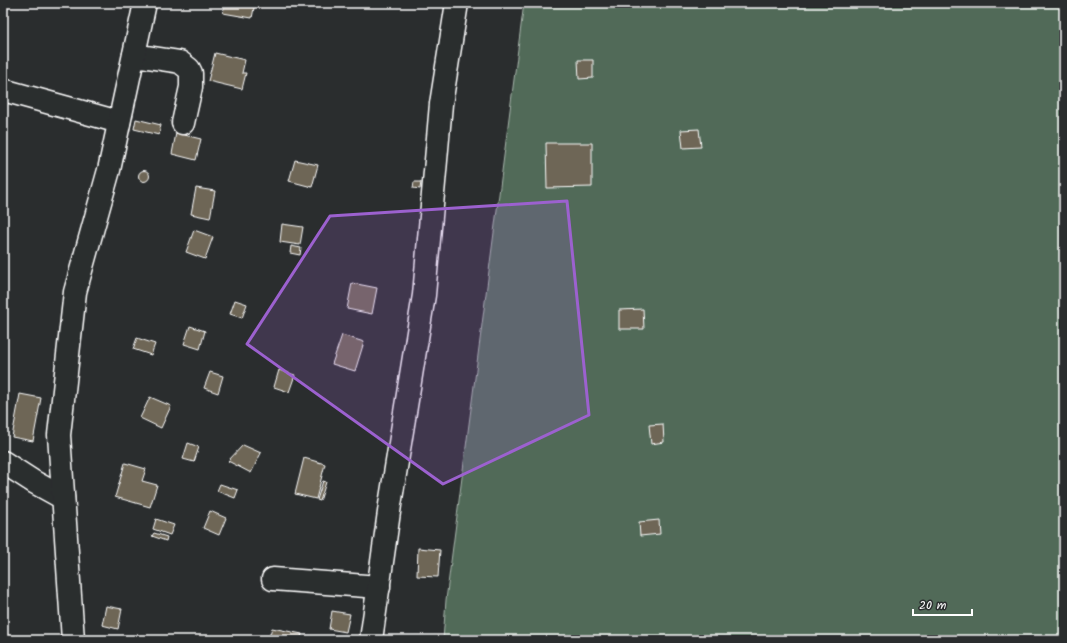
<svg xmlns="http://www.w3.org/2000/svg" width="1067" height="643" font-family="Kalam,sans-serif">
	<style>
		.green { fill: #516b59; stroke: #a8b5ac }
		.building { fill: #6e6656; stroke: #fff }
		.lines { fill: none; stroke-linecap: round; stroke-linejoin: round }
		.street-casing { stroke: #fff; stroke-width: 25 }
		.street { stroke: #2a2d2e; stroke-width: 22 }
		.marked { fill: #9c61cf; fill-opacity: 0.2; stroke: #9c61cf; stroke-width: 3; stroke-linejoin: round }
	</style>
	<rect width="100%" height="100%" fill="#2a2d2e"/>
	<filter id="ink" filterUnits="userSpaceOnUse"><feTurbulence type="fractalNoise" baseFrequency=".025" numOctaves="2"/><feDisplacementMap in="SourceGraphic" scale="8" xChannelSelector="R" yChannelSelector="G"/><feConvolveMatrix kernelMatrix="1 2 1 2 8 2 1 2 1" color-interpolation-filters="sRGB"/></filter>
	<g filter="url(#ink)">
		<path class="green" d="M524,3h540v637h-621l3,-40z"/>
		<g class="building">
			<path d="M225,3h30l-3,15 -29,-5z"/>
			<path d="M585,3h17v3l-17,-1z"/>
			<path d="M215,53l30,7 -3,13h4l-4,16 -34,-8z"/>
			<path d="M578,60h15v18l-14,1z"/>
			<path d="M136,119l25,6 -2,10 -25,-6z"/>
			<path d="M699,129l2,18 -18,1 -2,-18z"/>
			<path d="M176,133l25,6 -5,21 -24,-6z"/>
			<path d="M546,143h46v44l-45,1z"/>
			<path d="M295,160l23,5 -6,22 -23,-6z"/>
			<circle cx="144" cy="176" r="5.5"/>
			<path d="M414,182h7l-1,7 -7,-1z"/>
			<path d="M196,188l19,3 -5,27 -19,-4z"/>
			<path d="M282,224l21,3 -3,18 -20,-3z"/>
			<path d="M194,230l19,7 -8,22 -19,-7z"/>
			<path d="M291,246l10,2 -1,7 -10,-2z"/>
			<path d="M352,283l25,5 -5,26 -25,-5z"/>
			<path d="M235,300l12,4 -5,14 -12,-4z"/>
			<path d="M643,309l1,20h-25v-19z"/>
			<path d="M190,326l15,5 -5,18 -16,-5z"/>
			<path d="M342,335l22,7 -9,29 -23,-7z"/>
			<path d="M137,338l18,6 -4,11 -18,-6z"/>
			<path d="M279,370l16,5 -6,17 -15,-5z"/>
			<path d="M210,372l13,4 -5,17 -14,-5z"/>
			<path d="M20,394l21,4 -8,43 -21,-4z"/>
			<path d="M150,397l21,9 -10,22 -21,-10z"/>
			<path d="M663,424l1,18 -13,2 -2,-19z"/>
			<path d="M188,443l11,4 -5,15 -11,-3z"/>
			<path d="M243,445l18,8 -10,20 -23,-12z"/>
			<path d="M304,458l21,6 -9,35 -21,-5z"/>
			<path d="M125,463l21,6 -4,12 15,4 -7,22 -35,-10z"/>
			<path d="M323,481l3,1 -6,19 -3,-1z"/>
			<path d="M220,484l18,6 -3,8 -18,-7z"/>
			<path d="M210,511l16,7 -7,17 -16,-7z"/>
			<path d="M156,519l18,6 -4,10 -17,-6z"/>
			<path d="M659,520l1,14 -20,2 -1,-14z"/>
			<path d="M154,533l13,4 -1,4 -14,-5z"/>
			<path d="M418,548l22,2 -2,27 -21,-1z"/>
			<path d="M106,606l16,3 -4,20 -16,-4z"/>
			<path d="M332,611l18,3 -4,18 -17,-3z"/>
			<path d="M272,628l30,6 -2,6h-32z"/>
		</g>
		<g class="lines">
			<defs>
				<g id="street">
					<path d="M134,55l46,7 9,7 2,4v14l-8,36"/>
					<path d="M3,90l116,32"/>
					<path d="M3,462l31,20 29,16"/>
					<path d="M273,579l106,8"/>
					<path d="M73,640l-14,-205 16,-143 34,-122 36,-167"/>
					<path d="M371,640l19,-135 34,-210 17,-191 16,-101"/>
				</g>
			</defs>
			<use href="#street" class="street-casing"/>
			<use href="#street" class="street"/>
		</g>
	</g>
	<path class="marked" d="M567,201l22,214 -146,69 -196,-140 83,-128z"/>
	<rect width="1067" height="643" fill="none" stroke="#2a2d2e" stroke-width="16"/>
	<rect x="8" y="8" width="1051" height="627" fill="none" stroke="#fff" stroke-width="1.5" filter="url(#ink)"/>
	<path d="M913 609v6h59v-6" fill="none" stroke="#ffffff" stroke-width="2"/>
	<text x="919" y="609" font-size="12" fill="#ffffff" stroke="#2a2d2e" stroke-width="3" paint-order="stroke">20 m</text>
</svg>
